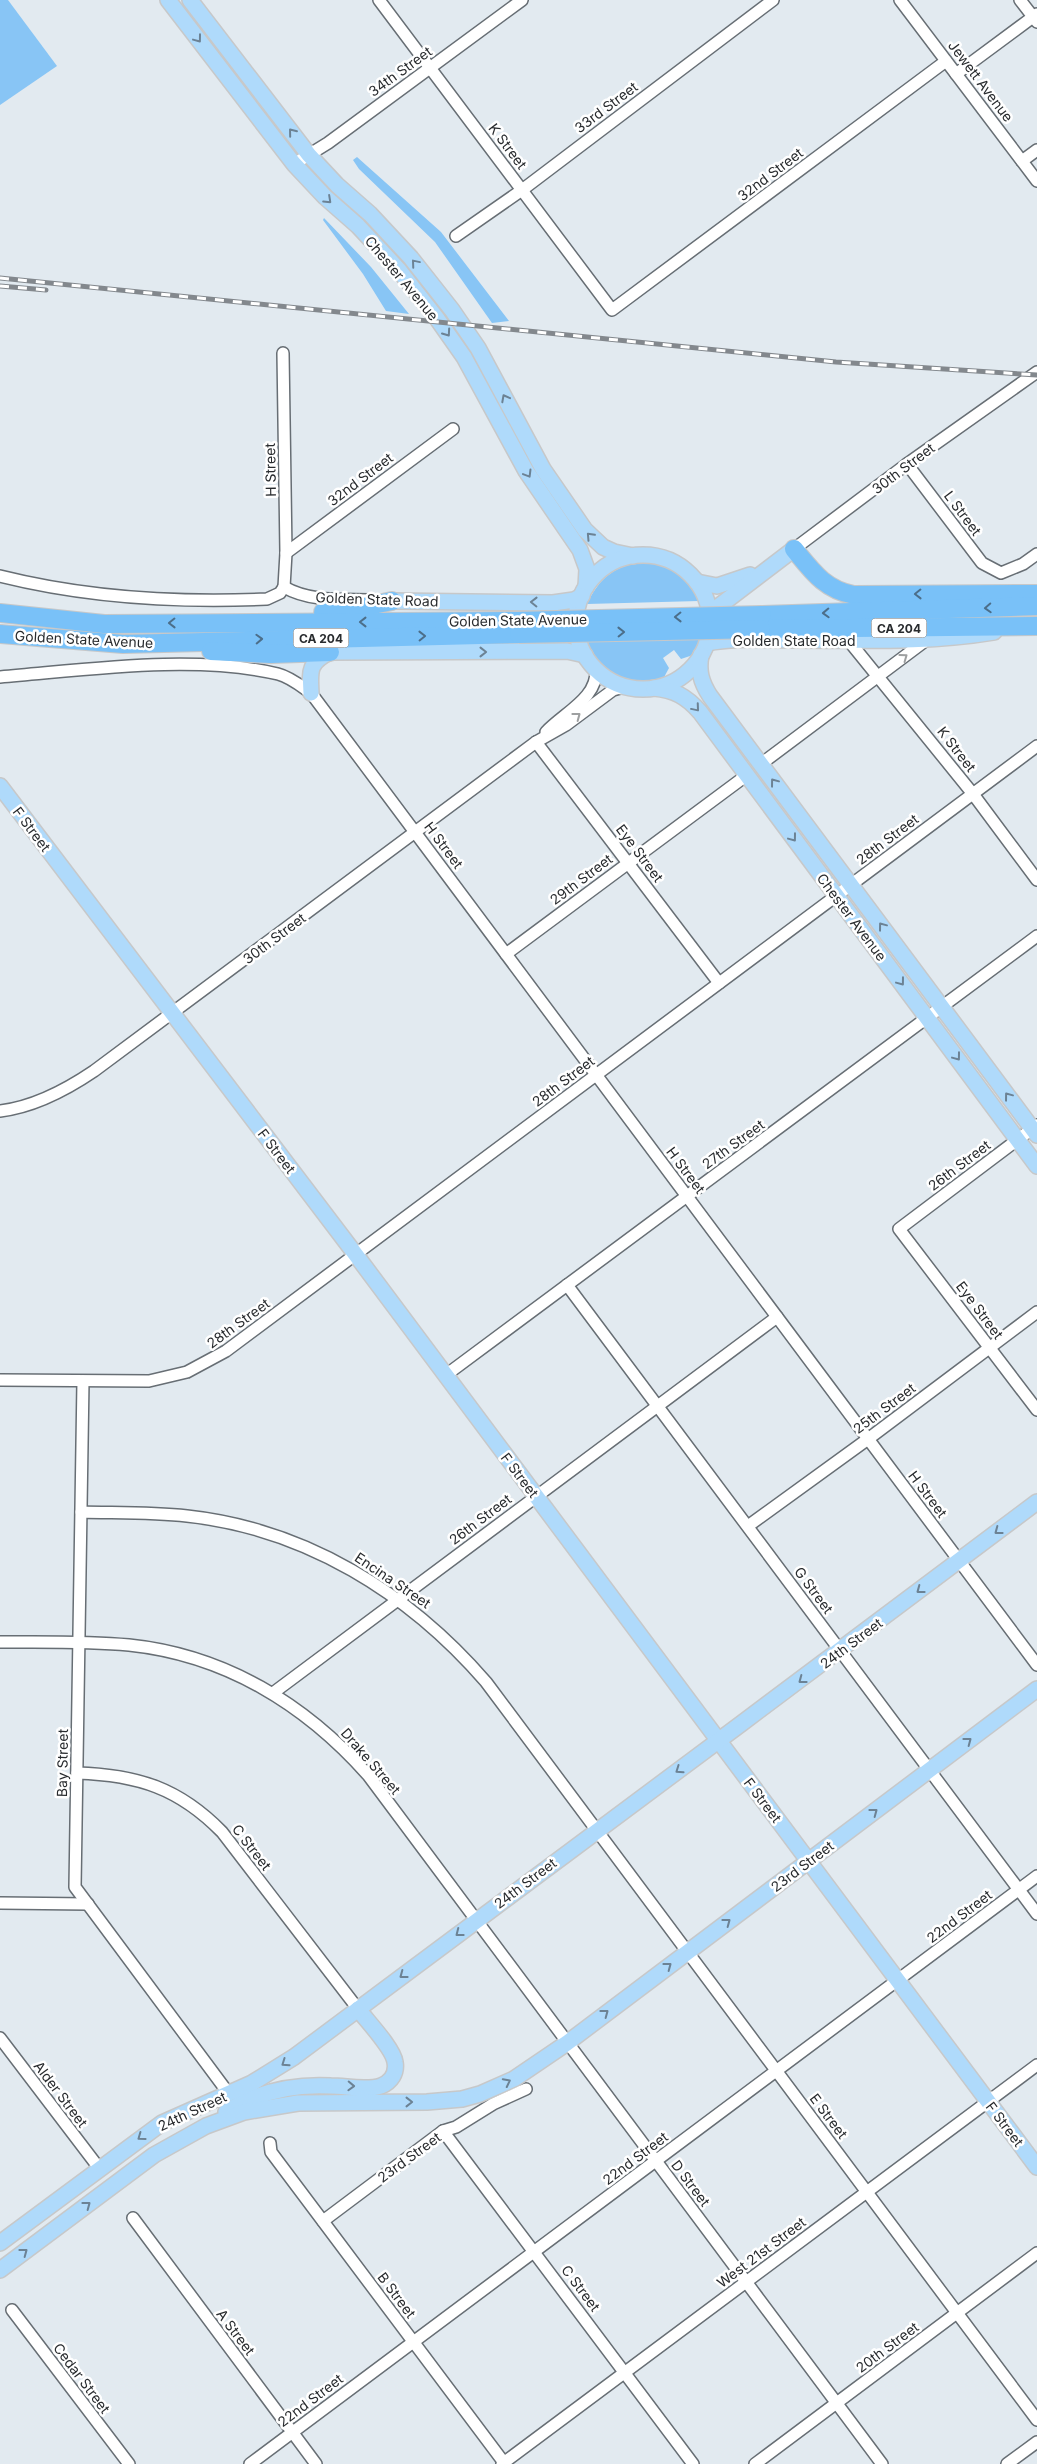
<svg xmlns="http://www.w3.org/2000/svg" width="1037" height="2464" font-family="Inter,sans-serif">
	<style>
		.green { fill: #88c5f5 }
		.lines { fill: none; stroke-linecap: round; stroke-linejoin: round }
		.minor-casing { stroke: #676e74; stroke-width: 14 }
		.major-casing { stroke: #c7c8c9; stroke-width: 18 }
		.highway-casing { stroke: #c7c8c9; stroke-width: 20 }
		.minor { stroke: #fff; stroke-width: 11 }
		.major { stroke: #afdafb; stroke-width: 15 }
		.highway { stroke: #79c1f8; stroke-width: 18 }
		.rail-casing { stroke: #83888d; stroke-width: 5 }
		.rail { stroke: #fff; stroke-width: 3; stroke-dasharray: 9; stroke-linecap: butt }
		.highway-bridge-casing { stroke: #c7c8c9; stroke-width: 20; stroke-linecap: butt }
		.highway-bridge { stroke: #79c1f8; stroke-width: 18 }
		.oneway { stroke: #6c8294 }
		.oneway2 { stroke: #4c6e89 }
		.oneway3 { stroke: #9ea0a1 }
		.labels { text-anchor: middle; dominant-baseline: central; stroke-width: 5; stroke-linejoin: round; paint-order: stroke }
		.shield { fill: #fff; stroke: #686b6d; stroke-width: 1 }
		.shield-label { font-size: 12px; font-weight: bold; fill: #282b2e }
		.street-label { font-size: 14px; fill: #282b2e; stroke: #fff }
	</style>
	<rect width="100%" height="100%" fill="#e2eaf0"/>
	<g class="green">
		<path d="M0,0h8l49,66 -57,39z"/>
		<path d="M357,157l84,75 68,89 -17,2 -57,-81 -76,-73 -6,-9z"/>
		<path d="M324,218l47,49 38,47 -23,-3 -23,-37 -40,-54z"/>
		<path d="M644,562c27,0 44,15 55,39l-112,3c12,-26 28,-39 57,-42z"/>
		<path d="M702,637l-6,17 -15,5 -7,-9 -11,8 6,10 -7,13c-33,7 -68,-9 -77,-43z"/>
	</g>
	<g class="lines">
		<defs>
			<g id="minor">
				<path d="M379,0l233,310 334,-249"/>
				<path d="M900,0l137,181"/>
				<path d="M1020,0l17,22"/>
				<path d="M956,74l81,-60"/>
				<path d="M1022,161l15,-11"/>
				<path d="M294,164l34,-21 194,-143"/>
				<path d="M456,236l66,-46 251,-190"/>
				<path d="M283,353l3,200 -2,34"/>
				<path d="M907,464l75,99 19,10 22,-9 14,-10"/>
				<path d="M794,549l113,-85 130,-92"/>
				<path d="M286,553l167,-124"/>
				<path d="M0,576c88,22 177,27 267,23l13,-6 4,-6"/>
				<path d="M284,587c26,15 58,12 88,13"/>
				<path d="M849,641l124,153 64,86"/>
				<path d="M0,677c86,-7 193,-23 278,-3 12,3 23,12 33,19l726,972"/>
				<path d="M546,732c19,-20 52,-34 50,-63"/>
				<path d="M536,742l183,241"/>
				<path d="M761,764l168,-126"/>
				<path d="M506,954l241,-179"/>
				<path d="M0,1111c34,-4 66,-21 94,-40l442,-329 30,-17 47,-35 14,-4"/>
				<path d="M1037,1125l-138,104 138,181"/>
				<path d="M567,1285l470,629"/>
				<path d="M446,1375l591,-439"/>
				<path d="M0,1380l149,1 38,-9 39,-21 811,-605"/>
				<path d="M83,1381l-8,506 154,207"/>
				<path d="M81,1512c35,1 71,0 106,4 119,13 222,77 299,166l551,738"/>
				<path d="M748,1526l120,-87 169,-127"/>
				<path d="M0,1642c43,0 87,-1 129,3 96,10 176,59 239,130l514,689"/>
				<path d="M273,1693l504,-376"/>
				<path d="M77,1773c61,2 102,15 145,59l136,177"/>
				<path d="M0,1903l88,1"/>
				<path d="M0,2038l99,130"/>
				<path d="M443,2131l250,333"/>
				<path d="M270,2143l1,9 234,312"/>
				<path d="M133,2218l183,246"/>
				<path d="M323,2221l120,-90 13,-4 37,-23 33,-15"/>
				<path d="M12,2310l117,154"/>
				<path d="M250,2464l787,-588"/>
				<path d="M502,2464l535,-399"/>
				<path d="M755,2464l282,-211"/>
				<path d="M1007,2464l30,-22"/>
			</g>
			<g id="major">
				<path d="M168,0l126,164 31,33 33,29 40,43 40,51 26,37 62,114 54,79 7,19 -1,18"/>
				<path d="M190,0l119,155 28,30 33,29 41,44 41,52 26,38 65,121 42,61 18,17 11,5 19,4"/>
				<circle cx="643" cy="622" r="67"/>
				<path d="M697,582l20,4 33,-11"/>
				<path d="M392,601l161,2 21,-3 8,-4"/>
				<path d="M710,613l84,-64"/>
				<path d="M707,643c28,-6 58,-3 88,-3 66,0 134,3 199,-8"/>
				<path d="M701,655c-3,16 0,27 9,41l327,439"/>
				<path d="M654,688c20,2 32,8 46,24l337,454"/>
				<path d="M311,693c-1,-22 -3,-30 19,-41l237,-1 18,4"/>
				<path d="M0,786l356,469 681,912"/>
				<path d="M226,2112c31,-20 68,-28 105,-26 15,0 35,5 50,0 10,-4 16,-13 14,-24 -2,-14 -28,-41 -37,-53"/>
				<path d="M0,2243l162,-120 90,-40 42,-26c248,-185 496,-369 743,-555"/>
				<path d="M0,2270l154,-115 52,-29 38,-14 54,-9 129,-1 35,-3 18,-5 34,-15 53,-36 470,-354"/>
			</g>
			<g id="highway">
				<path d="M794,549c18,22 31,41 60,46l183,-1"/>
				<path d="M323,612l31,-3 38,-8"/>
				<path d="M0,613l104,11 413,-3"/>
				<path d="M762,615l275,-9"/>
				<path d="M761,629l276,-3"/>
				<path d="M0,634l123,10 396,-10"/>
				<path d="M211,651l60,3 59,-2"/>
			</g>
		</defs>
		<use href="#minor" class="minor-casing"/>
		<use href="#major" class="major-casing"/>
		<use href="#highway" class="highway-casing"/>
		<use href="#minor" class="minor"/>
		<use href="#major" class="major"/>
		<use href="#highway" class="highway"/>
		<defs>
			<g id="rail">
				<path d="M0,278l836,84 201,13"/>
				<path d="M0,286l46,4"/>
			</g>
		</defs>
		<use href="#rail" class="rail-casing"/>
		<use href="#rail" class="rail"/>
		<defs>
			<g id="highway-bridge">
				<path d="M517,621l245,-6"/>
				<path d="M519,634l242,-5"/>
			</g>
		</defs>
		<use href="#highway-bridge" class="highway-bridge-casing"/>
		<use href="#highway-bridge" class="highway-bridge"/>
	</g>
	<defs><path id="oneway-chevron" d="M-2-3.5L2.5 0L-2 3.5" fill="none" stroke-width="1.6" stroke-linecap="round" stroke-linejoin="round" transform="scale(1.25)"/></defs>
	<g class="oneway">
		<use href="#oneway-chevron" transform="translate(198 39) rotate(53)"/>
		<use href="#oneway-chevron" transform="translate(292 132) rotate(-129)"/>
		<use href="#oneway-chevron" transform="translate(328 200) rotate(43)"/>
		<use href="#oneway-chevron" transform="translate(415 263) rotate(-130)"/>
		<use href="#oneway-chevron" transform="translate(447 333) rotate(55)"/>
		<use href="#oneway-chevron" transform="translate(505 398) rotate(-118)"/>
		<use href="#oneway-chevron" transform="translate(528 474) rotate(59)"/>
		<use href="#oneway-chevron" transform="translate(590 536) rotate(-133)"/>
		<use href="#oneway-chevron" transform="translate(534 602) rotate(-179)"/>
		<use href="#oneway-chevron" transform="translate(483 652)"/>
		<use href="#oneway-chevron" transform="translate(696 708) rotate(50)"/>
		<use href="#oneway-chevron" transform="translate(774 782) rotate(-127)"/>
		<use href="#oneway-chevron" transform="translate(793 838) rotate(53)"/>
		<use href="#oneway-chevron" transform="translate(882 926) rotate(-127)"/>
		<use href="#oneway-chevron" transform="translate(901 982) rotate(53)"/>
		<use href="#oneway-chevron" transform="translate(957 1057) rotate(53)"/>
		<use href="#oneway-chevron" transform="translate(1008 1096) rotate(-127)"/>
		<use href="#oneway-chevron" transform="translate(998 1531) rotate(143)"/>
		<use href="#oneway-chevron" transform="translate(920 1590) rotate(143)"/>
		<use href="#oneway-chevron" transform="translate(802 1680) rotate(143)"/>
		<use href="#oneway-chevron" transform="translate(968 1741) rotate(-37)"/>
		<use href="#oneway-chevron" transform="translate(679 1770) rotate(145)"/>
		<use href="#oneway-chevron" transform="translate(874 1812) rotate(-37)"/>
		<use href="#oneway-chevron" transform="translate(727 1922) rotate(-37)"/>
		<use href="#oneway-chevron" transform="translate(459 1933) rotate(142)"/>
		<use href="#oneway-chevron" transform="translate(668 1966) rotate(-37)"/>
		<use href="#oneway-chevron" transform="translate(403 1975) rotate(143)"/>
		<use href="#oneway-chevron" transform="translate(605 2013) rotate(-37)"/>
		<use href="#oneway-chevron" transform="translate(285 2063) rotate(145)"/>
		<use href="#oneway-chevron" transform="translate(507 2082) rotate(-27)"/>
		<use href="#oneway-chevron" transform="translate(351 2086) rotate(2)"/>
		<use href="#oneway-chevron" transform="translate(409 2102)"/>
		<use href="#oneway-chevron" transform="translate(141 2137) rotate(144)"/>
		<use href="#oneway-chevron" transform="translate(87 2205) rotate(-37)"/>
		<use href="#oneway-chevron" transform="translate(24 2252) rotate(-37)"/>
	</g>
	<g class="oneway2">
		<use href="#oneway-chevron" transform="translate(918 594) rotate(179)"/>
		<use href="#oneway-chevron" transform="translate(988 608) rotate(177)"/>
		<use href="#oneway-chevron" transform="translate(826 613) rotate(178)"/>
		<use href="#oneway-chevron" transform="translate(678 617) rotate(179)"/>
		<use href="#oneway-chevron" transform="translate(363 622) rotate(180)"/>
		<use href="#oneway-chevron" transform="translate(172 623) rotate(179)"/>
		<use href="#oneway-chevron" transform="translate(621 632) rotate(-1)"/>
		<use href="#oneway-chevron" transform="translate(422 636) rotate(-1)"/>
		<use href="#oneway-chevron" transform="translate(259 639) rotate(-2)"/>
	</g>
	<g class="oneway3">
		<use href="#oneway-chevron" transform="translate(904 657) rotate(-36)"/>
		<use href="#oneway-chevron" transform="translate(577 716) rotate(-37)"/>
	</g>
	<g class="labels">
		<g class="shield">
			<rect x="871.5" y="618.5" width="55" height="19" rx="4"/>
			<rect x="293.5" y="628.5" width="55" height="19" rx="4"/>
		</g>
		<g class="shield-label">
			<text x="899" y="628">CA 204</text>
			<text x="321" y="638">CA 204</text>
		</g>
		<g class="street-label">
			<text transform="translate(400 71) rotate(-36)">34th Street</text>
			<text transform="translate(981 81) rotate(53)">Jewett Avenue</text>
			<text transform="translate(606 107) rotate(-37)">33rd Street</text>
			<text transform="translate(508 146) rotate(53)">K Street</text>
			<text transform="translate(770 174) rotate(-37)">32nd Street</text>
			<text transform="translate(402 278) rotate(50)">Chester Avenue</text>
			<text transform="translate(903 468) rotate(-37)">30th Street</text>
			<text transform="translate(270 470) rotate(-91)">H Street</text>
			<text transform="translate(360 479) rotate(-37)">32nd Street</text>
			<text transform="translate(963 513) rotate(53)">L Street</text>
			<text transform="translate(377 599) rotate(2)">Golden State Road</text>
			<text transform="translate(518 620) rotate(-1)">Golden State Avenue</text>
			<text transform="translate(84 639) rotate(3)">Golden State Avenue</text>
			<text x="794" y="640">Golden State Road</text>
			<text transform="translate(957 749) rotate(52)">K Street</text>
			<text transform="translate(32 829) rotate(53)">F Street</text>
			<text transform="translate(887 839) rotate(-37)">28th Street</text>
			<text transform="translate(444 845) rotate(53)">H Street</text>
			<text transform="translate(640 853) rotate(53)">Eye Street</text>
			<text transform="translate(581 879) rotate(-37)">29th Street</text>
			<text transform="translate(852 917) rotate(53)">Chester Avenue</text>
			<text transform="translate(274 938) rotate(-37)">30th Street</text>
			<text transform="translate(563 1081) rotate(-37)">28th Street</text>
			<text transform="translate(733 1144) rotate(-36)">27th Street</text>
			<text transform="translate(277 1151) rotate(53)">F Street</text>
			<text transform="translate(959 1165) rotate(-37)">26th Street</text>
			<text transform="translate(686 1170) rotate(53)">H Street</text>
			<text transform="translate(980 1310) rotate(53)">Eye Street</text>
			<text transform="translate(238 1323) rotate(-36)">28th Street</text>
			<text transform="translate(884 1408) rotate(-37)">25th Street</text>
			<text transform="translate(520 1475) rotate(53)">F Street</text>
			<text transform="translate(928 1494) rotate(53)">H Street</text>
			<text transform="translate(480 1519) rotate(-37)">26th Street</text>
			<text transform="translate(393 1580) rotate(34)">Encina Street</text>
			<text transform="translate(814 1590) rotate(53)">G Street</text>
			<text transform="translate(851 1643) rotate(-37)">24th Street</text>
			<text transform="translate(371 1761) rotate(49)">Drake Street</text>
			<text transform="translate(62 1763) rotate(-89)">Bay Street</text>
			<text transform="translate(763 1800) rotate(53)">F Street</text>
			<text transform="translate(252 1847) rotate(52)">C Street</text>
			<text transform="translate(802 1866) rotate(-37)">23rd Street</text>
			<text transform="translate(525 1883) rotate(-37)">24th Street</text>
			<text transform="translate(959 1916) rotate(-37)">22nd Street</text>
			<text transform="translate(61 2094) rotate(53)">Alder Street</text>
			<text transform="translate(192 2111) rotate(-25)">24th Street</text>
			<text transform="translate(829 2116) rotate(53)">E Street</text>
			<text transform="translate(1005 2124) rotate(53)">F Street</text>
			<text transform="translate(409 2157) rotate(-36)">23rd Street</text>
			<text transform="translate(635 2158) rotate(-37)">22nd Street</text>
			<text transform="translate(691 2183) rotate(53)">D Street</text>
			<text transform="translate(761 2252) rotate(-37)">West 21st Street</text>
			<text transform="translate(581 2288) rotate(53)">C Street</text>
			<text transform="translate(397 2295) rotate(53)">B Street</text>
			<text transform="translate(236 2332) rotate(53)">A Street</text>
			<text transform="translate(887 2347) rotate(-37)">20th Street</text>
			<text transform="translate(82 2378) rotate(53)">Cedar Street</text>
			<text transform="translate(310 2400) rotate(-37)">22nd Street</text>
		</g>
	</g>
</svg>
